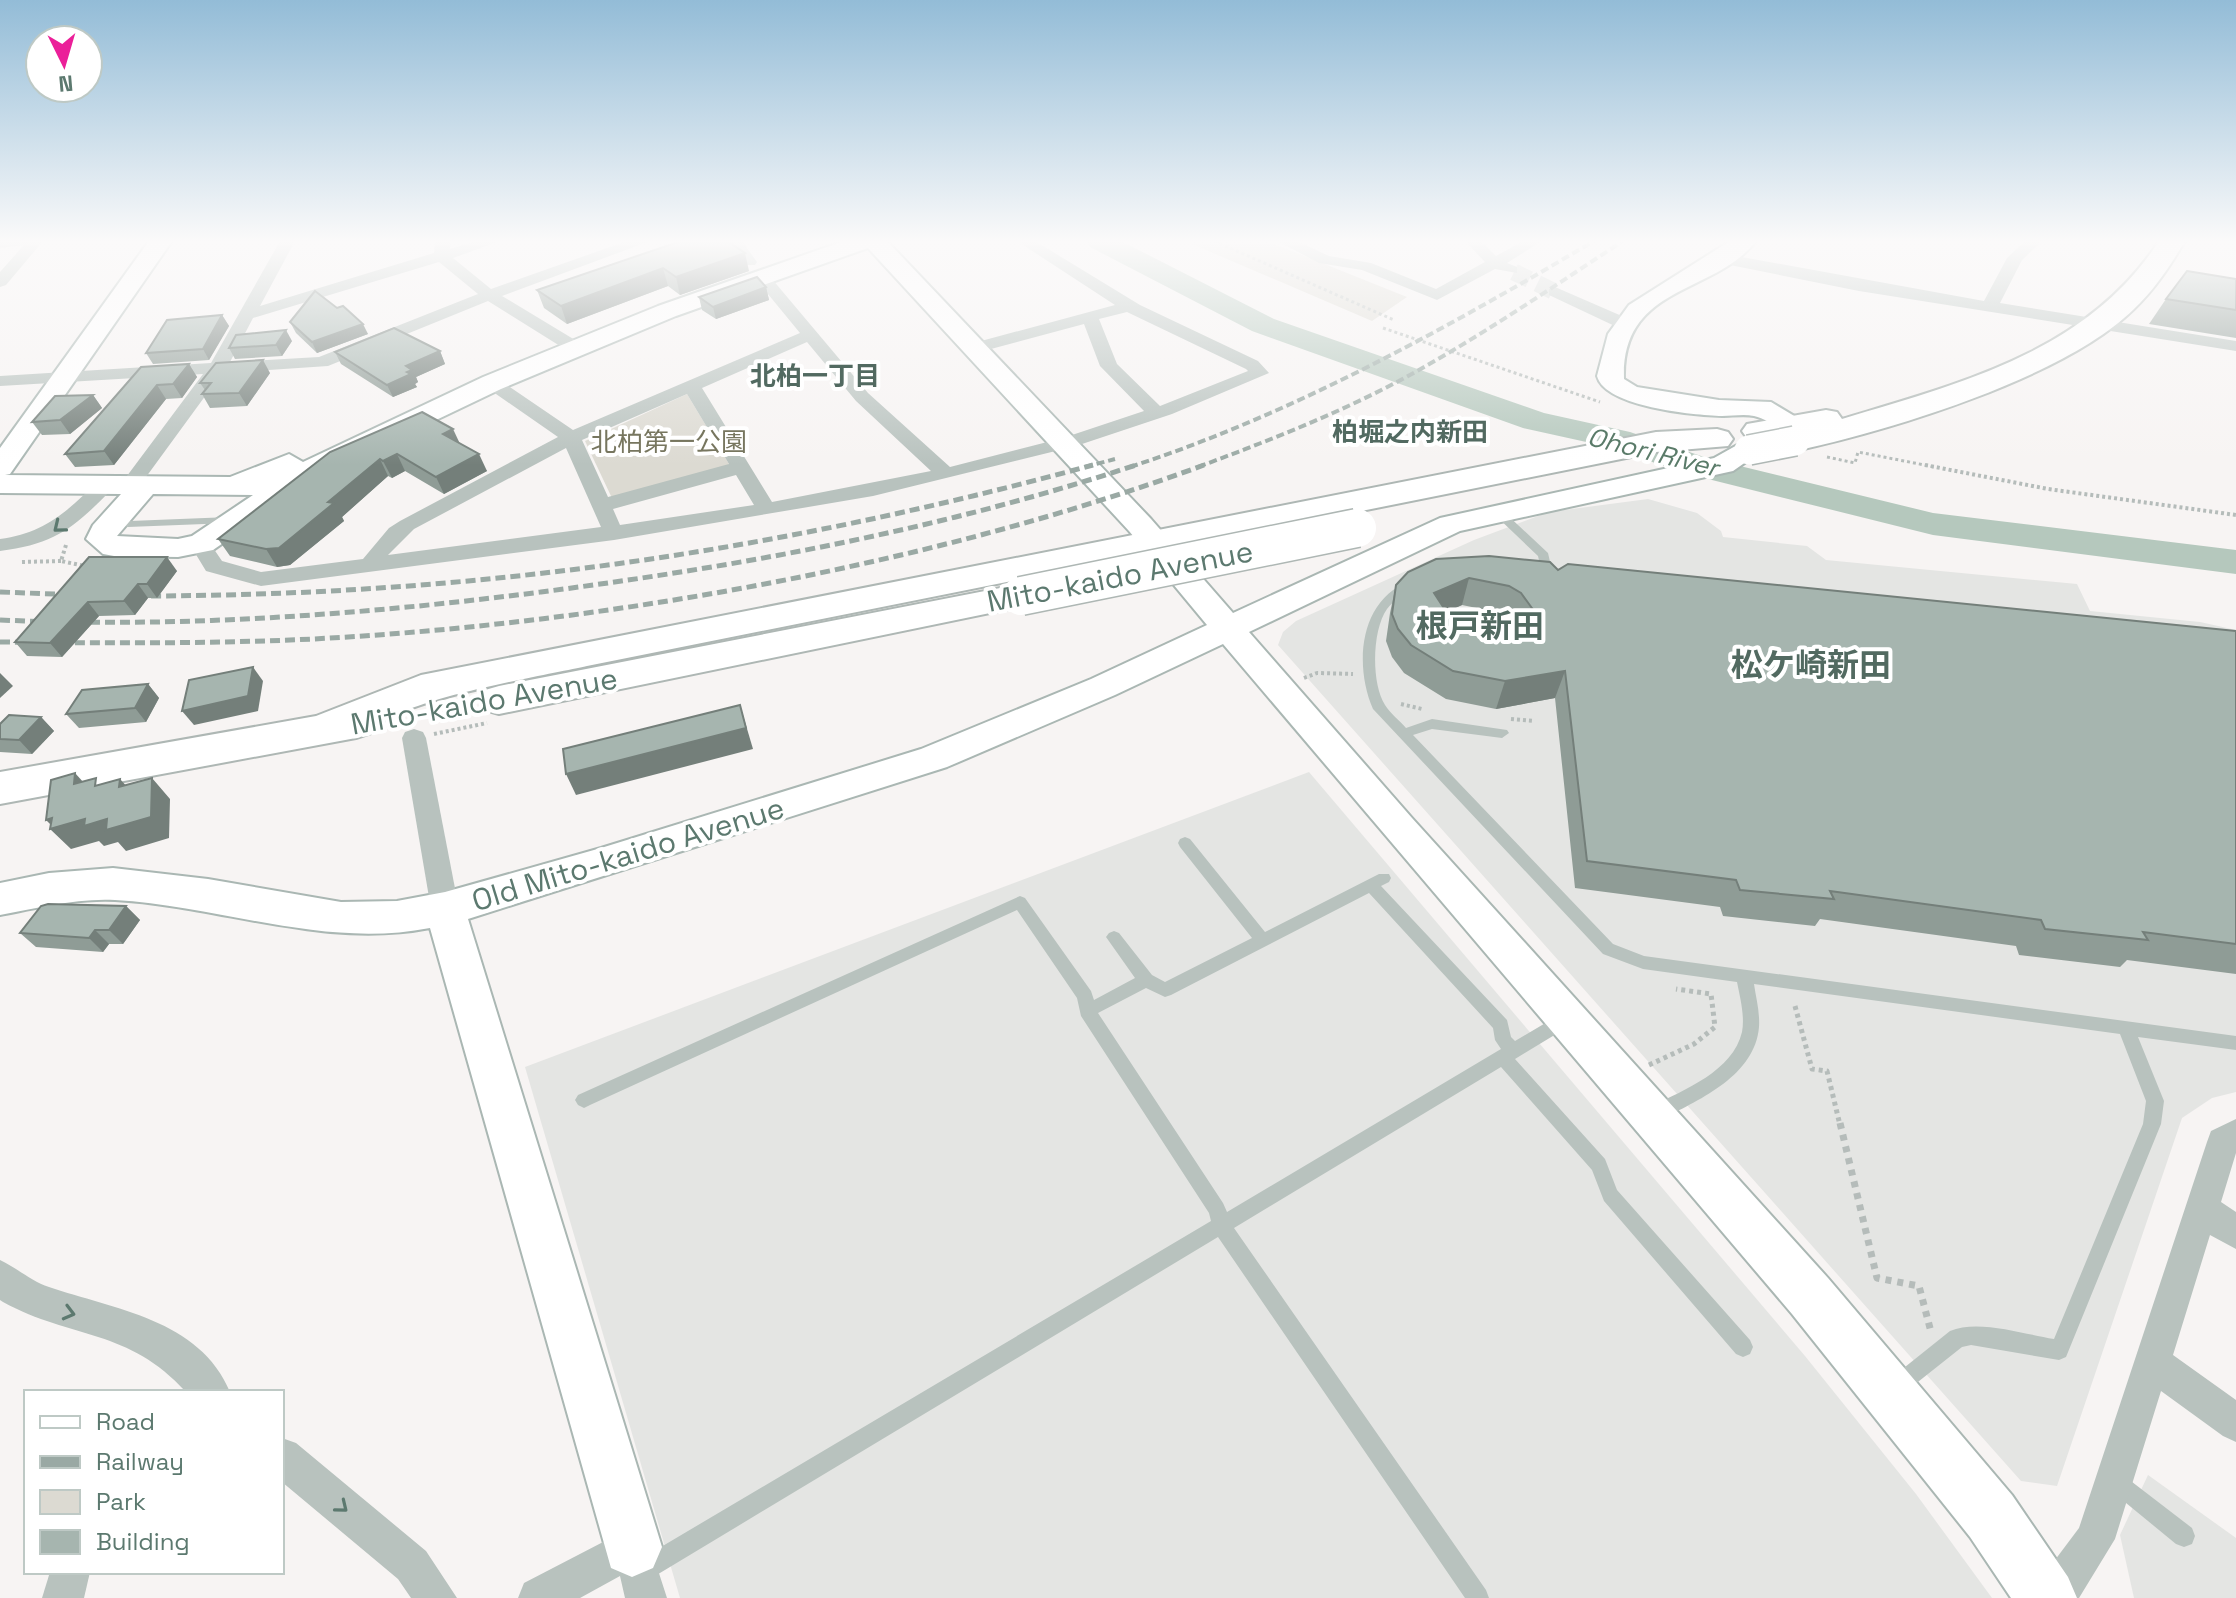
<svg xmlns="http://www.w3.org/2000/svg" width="2236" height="1598" font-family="'Space Grotesk','Noto Sans JP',sans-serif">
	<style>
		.built { fill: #e4e5e3 }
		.green { fill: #dcdad2 }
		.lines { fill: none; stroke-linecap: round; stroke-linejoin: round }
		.river { fill: #b5c8bd; fill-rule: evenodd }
		.street-tunnel { stroke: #d0d5d2; stroke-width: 17; stroke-dasharray: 17 9; stroke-linecap: butt }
		.secondary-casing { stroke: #aab7b3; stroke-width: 4 }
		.highway-casing { stroke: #aeb7b4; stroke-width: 4 }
		.path-far3 { stroke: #b5bcba; stroke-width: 3; stroke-dasharray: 3 3; stroke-linecap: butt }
		.path-far2 { stroke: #b5bcba; stroke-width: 4; stroke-dasharray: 3 3; stroke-linecap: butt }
		.path-far1 { stroke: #b5bcba; stroke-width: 5; stroke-dasharray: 4 4; stroke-linecap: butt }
		.path { stroke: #b5bcba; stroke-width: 7; stroke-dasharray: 6 6; stroke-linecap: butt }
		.lane { fill: #b8c2be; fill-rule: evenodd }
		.street { fill: #b8c2be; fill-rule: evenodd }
		.secondary { fill: #fff; fill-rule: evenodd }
		.highway { fill: #fff; fill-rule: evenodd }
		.rail-far1 { stroke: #9aa9a4; stroke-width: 4; stroke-dasharray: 8 4; stroke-linecap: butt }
		.rail { stroke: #9aa9a4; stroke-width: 5; stroke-dasharray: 10 5; stroke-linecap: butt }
		.highway-bridge-far1-casing { stroke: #aeb7b4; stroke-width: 32; stroke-linecap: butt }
		.highway-bridge-casing { stroke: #aeb7b4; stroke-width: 41; stroke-linecap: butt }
		.highway-bridge-far1 { stroke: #fff; stroke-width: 29 }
		.highway-bridge { stroke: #fff; stroke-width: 38 }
		.wall { fill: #8f9c96; fill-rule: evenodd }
		.shaded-wall { fill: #747f7a }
		.building { fill: #a6b5af; stroke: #747f7a; stroke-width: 2; fill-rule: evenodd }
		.oneway { stroke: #5c796f }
		.labels { text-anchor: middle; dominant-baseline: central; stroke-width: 8; stroke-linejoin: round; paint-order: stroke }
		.far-neighbourhood-label { font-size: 26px; font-weight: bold; fill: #526a61; stroke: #fff }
		.far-park-label { font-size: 26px; fill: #77765f; stroke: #fff }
		.far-water-label { font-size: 26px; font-style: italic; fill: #5a7b69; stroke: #fff }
		.street-label { font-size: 30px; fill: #5c796f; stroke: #fff }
		.neighbourhood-label { font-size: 32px; font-weight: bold; fill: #526a61; stroke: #fff }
	</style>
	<rect width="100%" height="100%" fill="#f7f4f3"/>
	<g class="built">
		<path d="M1648,499l49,14 24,18 2,6 84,9 19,14 251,24 13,27 110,11 36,8v462l-24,6 -30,20 -125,368 -36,-5 -743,-836 5,-13 13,-11 178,-81 75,-28z"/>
		<path d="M1309,772l496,584 111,138 76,104h-1312l-155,-531z"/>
		<path d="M2148,1475l88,63v60h-102l-14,-63z"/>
	</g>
	<g class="green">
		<path d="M1185,241h82l140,56 -35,24z"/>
		<path d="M687,394l42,70 -6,5 -105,29 -7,-2 -26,-55z"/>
	</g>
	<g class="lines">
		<path class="river" d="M1087,241h34l153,78 270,94 86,19 77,26 226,55 303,37v24l-303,-39 -249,-62 -75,-26 -86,-19 -271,-97 -162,-84z"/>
		<path class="street-tunnel" d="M1514,272l41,20"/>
		<defs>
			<g id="secondary">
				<path d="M149,241h23l-162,233 -5,1 225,2 59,-23 14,8 180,-85 175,-71 186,-65h43l264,278 82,94 207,-95 274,-60 25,-14h20l4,6 -30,21 -273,60 -211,101 163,186 416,460 184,217 56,82 9,21h-66l-41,-61 -178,-223 -569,-670 -108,51 -168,72 -479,152 194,628 -9,21 -21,9 -21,-9 -181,-640c-106,21 -209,-22 -315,-28 -38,-2 -78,8 -115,15v-32l49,-10 64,-5 95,11 133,23 56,-1 48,-9 156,-44 320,-99 170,-70 116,-54 -78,-94 -261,-283 -192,68 -175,73 -180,86 -108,75 -35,7 -64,-1 -11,-2 -17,-15 7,-14 28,-31 -121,-1v-45zM153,494l100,1 -61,41 -14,3 -61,-3z"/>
				<path d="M1730,241h26c-41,54 -135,43 -132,138l13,8 82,13 52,2 50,30 4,6 -4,6c-28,7 -42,-23 -67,-28 -10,-2 -22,0 -32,0 -29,-1 -117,-9 -125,-40l11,-42 21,-29z"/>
			</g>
			<g id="highway">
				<path d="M2159,241h26c-15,25 -30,48 -51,68 -70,69 -243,121 -339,142l-11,-3 -5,-7 3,-5 -24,5 -11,-3 -5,-7 5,-7 79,-14 11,2 5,7c119,-36 245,-67 317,-178z"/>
				<path d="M1717,429l11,3 5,7 -5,7 -72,6 -1069,214c-43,10 -196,34 -216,67l-15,5 -356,66v-32l316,-56 105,-41 1235,-243z"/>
				<path d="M1021,584l13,4 6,8 -6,8 -535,110 -14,-4 -6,-10 6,-10 14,-4z"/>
			</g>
		</defs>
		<use href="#secondary" class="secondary-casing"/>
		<use href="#highway" class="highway-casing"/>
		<g class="path-far3">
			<path d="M1214,241l180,79"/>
			<path d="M1383,328l217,74"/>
			<path d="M1827,457l28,6 3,-11 77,15"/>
		</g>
		<g class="path-far2">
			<path d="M1925,465l123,24 188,26"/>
			<path d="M66,545l-5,16 24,5"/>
			<path d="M22,562l39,-1"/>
			<path d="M1304,678l13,-5 36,1"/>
			<path d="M1401,704l21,5"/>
			<path d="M1511,719l23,2"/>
			<path d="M434,734l53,-11"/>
		</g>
		<g class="path-far1">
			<path d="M1795,1006l17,63 15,2 13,54"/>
			<path d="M1649,1065l45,-21 21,-17 -4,-33 -35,-5"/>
		</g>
		<path class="path" d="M1840,1123l37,155 42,8 12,46"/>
		<g class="lane">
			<path d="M1498,509l4,1 46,43 6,26 -2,3h-8l-6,-26 -44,-42v-4z"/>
			<path d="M114,515l16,6 100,-4 6,3 -6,3 -102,4 -18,-7 -2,-2z"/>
			<path d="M1410,581l6,4c-9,9 -21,13 -29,24 -15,21 -16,74 -2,96 5,8 15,16 21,23l26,-9 75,11 2,3 -7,5 -70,-9 -19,6 200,209 31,12 592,80v14l-98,-13 26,64 -3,23 -95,233 -7,3 -88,-15 -9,2 -58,46 -7,3 -7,-3 -3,-7 3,-7 60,-48c28,-12 73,3 104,8l89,-215 3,-23 -26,-67 -366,-50c2,14 6,28 5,43 -4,48 -58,72 -95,91l-6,2 -6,-2 -3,-6 3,-6c32,-16 81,-35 90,-74 3,-16 -2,-35 -5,-50l-94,-13 -40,-15 -230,-245c-19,-44 -14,-109 37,-128z"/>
			<path d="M1185,837l5,2 75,93 114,-58h10l2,4 -2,4 -8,4 126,134 4,17 4,4 44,-26 6,-2 6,2 2,5 -2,5 -56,34 90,100 12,31 133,150 3,7 -3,7 -7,3 -7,-3 -132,-153 -12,-31 -91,-103 -267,161 252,362 3,8h-24l-247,-361 -568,342 -8,3 -8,-3 -3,-8 3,-8 577,-342 -2,-8 -128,-197 -4,-18 -60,-88 -427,195 -6,3 -6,-3 -3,-5 3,-5 442,-199 5,2 66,93 3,9 41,-22 -29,-41 3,-4 5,-2 5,2 33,42 13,7 87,-44 -72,-91 -2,-4 2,-4zM1369,893l124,135 2,12 6,9 -274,163 -4,-9 -125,-190 48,-25 19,9 6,-2z"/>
			<path d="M2116,1471l7,4 69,53 3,8 -3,8 -8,3 -8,-3 -67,-55 -4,-7 4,-7z"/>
		</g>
		<g class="street">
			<path d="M0,241h43l-37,44 -6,2v-15l24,-27 -24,3z"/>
			<path d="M280,241h15l-35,65 174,-53 1,-12h16l-1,8 25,-8h25l-47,17 38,31 136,-48h23l-148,55 78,47v8h-12l-80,-50 -160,65 -106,7 -84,115 -7,2 -10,-6 82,-110 -203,12v-10l211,-13zM439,262l39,32 -159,63 -89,5 23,-44z"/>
			<path d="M727,241h15l15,21 -2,3h-12z"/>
			<path d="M1017,241h18l105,64 118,56 11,12 -97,41 -96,32 -203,50 -259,44 -353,46 -55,-15 -17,-28 4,-4h14l15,22 39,11 102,-13 26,-31 11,-7 158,-84 -72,-50v-8h12l75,51 227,-97 -42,-51 8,-5 6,2 96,114 82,74 113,-29 81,-27 -44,-45 -16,-42 -108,29 -6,-1v-8l145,-39zM1127,312l119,57 2,2 -88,35 -43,-42 -18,-45zM807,342l49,59 75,70 -159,31 -70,-114zM687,394l42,70 -121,33 -26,-57zM566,448l35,79 -213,28 26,-26zM736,475l18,30 -134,20 -7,-16z"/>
			<path d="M1277,241h20l32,15 42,7 65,26 49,-27 -20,-21h16l15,15 27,-15h19l-35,22 10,4v6l-22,-4 -58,31 -75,-30 -43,-7z"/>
			<path d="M2025,241h17l-20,19 -22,43 236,38v10l-377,-60 -134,-27 -8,-5 8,-5 259,47 23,-43z"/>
			<path d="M1555,287l76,33 2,4 -2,4h-12l-70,-33v-6z"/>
			<path d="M106,478l7,2 3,4 -3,4c-38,39 -57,56 -113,63v-12c45,-6 68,-28 99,-59z"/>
			<path d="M414,729l9,3 3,6 33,171 -4,8 -10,3 -10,-3 -4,-8 -29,-171 3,-6z"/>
			<path d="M2236,1119v34l-15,49 15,10v37l-26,-14 -37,120 63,45v42l-13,-6 -62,-45 -46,148 -36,59h-54l-3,-6 6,-15 21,-9 30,-40 128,-386 4,-11z"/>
			<path d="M0,1260c17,8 31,21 49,27 64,22 151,32 181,105h-44c-58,-64 -113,-52 -183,-90l-3,-2z"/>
			<path d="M282,1438l14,5 130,108 31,47h-46l-13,-19 -116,-97z"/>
			<path d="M632,1527l14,6 21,65h-42l-5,-22 -40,22h-62l6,-15z"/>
			<path d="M50,1572h40l-6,26h-42z"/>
		</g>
		<use href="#secondary" class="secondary"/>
		<use href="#highway" class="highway"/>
		<g class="rail-far1">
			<path d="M1085,467l30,-8"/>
			<path d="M1130,467c165,-54 315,-138 464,-226"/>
			<path d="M1198,467c67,-25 134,-51 197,-84 79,-42 153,-93 228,-142"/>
		</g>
		<g class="rail">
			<path d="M0,592l80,3"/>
			<path d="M136,596c334,0 635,-43 957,-131"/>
			<path d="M0,620c181,8 361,-5 541,-28 202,-26 402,-63 595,-127"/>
			<path d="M0,642c104,1 209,2 313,-3 289,-15 620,-74 891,-174"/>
		</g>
		<defs>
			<path id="highway-bridge-far1" d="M1749,450l46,-9"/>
			<path id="highway-bridge" d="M1021,596l336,-68"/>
		</defs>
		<use href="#highway-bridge-far1" class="highway-bridge-far1-casing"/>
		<use href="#highway-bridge" class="highway-bridge-casing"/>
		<use href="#highway-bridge-far1" class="highway-bridge-far1"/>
		<use href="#highway-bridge" class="highway-bridge"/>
	</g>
	<g class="wall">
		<path d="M681,241l68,30 -69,24 -12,-9 -101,38 -23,-16 -7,-18z"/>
		<path d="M2236,279v59l-87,-14 17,-25z"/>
		<path d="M766,287l3,13 -53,19 -14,-9 -3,-13z"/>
		<path d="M337,308l31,26 -51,19 -21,-20 -6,-11z"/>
		<path d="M222,315l7,11 -20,34 -56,4 -7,-11z"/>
		<path d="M292,341l-10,15 -47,3 -6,-11z"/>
		<path d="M440,351l5,13 -29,13 2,5 -3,2 2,3 -24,10 -52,-33 -6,-12z"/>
		<path d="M189,364l8,13 -15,21 -16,1 -52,66 -39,2 -10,-13 76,-87z"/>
		<path d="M270,373l-23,33 -37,2 -8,-14 3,-4 -5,-7z"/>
		<path d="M93,395l9,13 -32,26 -28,1 -10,-13z"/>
		<path d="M459,443l28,28 -43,23 -39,-23 -13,7 -4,-2 -46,41 2,4 -54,44 -13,2 -47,-11 -12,-17 112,-87z"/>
		<path d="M89,557l88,14 -20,27h-9l-13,17 -36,1 -37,41 -35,-1 -12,-14z"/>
		<path d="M1558,570l678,61v343l-109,-14 -7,7 -101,-12 -3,-9 -196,-27 -5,7 -92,-10 -3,-9 -145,-19 -20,-190 -59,11 -50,-10 -42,-26 -12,-16 -6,-16 4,-28 6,-28zM1462,605l39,8 11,8 4,6 -22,6 -16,-1 -27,-13 -5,-7z"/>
		<path d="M148,684l11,14 -13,24 -67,6 -13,-14z"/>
		<path d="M41,717l13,14 -22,23 -32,-2v-28z"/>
		<path d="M126,906l14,14 -17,24h-14l-6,8 -67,-5 -16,-14z"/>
	</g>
	<g class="shaded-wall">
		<path d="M745,253l4,18 -69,24 -4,-18z"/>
		<path d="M663,268l5,18 -101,38 -6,-18z"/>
		<path d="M766,287l3,13 -53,19 -3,-12z"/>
		<path d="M222,315l7,11 -20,34 -6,-11z"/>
		<path d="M363,324l5,10 -51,19 -5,-11z"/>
		<path d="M286,330l6,11 -10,15 -6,-11z"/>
		<path d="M440,351l5,13 -29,13 2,5 -3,2 2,3 -24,10 -6,-12 20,-13 -1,-6z"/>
		<path d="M263,360l7,13 -23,33 -8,-13z"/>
		<path d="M189,364l8,13 -15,21 -9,-14z"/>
		<path d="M157,385l9,14 -52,66 -10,-14z"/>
		<path d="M93,395l9,13 -32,26 -10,-14z"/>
		<path d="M453,429l8,17 -18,-12z"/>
		<path d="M397,454l8,17 -13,7 -9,-17z"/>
		<path d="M479,454l8,17 -43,23 -8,-17z"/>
		<path d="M380,459l8,17 -46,41 2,4 -54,44 -13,2 -11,-18 62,-47z"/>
		<path d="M167,557l10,14 -20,27 -10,-14z"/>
		<path d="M1469,578l-7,27 -34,15 6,-27z"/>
		<path d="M138,584l10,14 -13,17 -11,-14z"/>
		<path d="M88,602l11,14 -37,41 -12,-14z"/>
		<path d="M253,667l10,14 -5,30 -64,14 -12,-14z"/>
		<path d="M1565,671l-10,27 -59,11 9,-28z"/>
		<path d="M0,673l13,13 -13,12z"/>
		<path d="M148,684l11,14 -13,24 -11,-14z"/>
		<path d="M740,705l13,44 -177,46 -10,-21z"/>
		<path d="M41,717l13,14 -22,23 -13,-14z"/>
		<path d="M75,773l19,21 -20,-10z"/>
		<path d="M152,778l18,21 -1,39 -43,13 -8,-9 -14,4 -5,-5 -28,8 -21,-20 4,-1 -8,-8z"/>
		<path d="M120,779l19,21 -20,-13z"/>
		<path d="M126,906l14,14 -17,24 -14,-14z"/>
		<path d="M95,930l14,14 -6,8 -14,-14z"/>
	</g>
	<g class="building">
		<path d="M681,241h46l18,12 -69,24 -13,-9 -102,38 -24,-16z"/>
		<path d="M2187,271l49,8v31l-70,-11z"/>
		<path d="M757,277l9,10 -53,20 -14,-10z"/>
		<path d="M315,291l22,17 6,-2 20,18 -51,18 -22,-20z"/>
		<path d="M222,315l-19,34 -57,4 21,-33z"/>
		<path d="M394,328l46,23 -34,15 6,4 -5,2 4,2 -24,11 -52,-33z"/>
		<path d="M286,330l-10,15 -47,3 7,-13z"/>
		<path d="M263,360l-24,33 -37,1 9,-11h-11l16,-20z"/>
		<path d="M189,364l-16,20 -16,1 -53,66 -39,3 76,-87z"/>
		<path d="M93,395l-33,25 -28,2 23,-26z"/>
		<path d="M422,412l31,17 -10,5 36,20 -43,23 -39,-23 -14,7 -3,-2 -52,43 6,1 -55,45 -13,1 -48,-10 112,-87z"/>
		<path d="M1489,556l61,6 8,8 10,-6 668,67v313l-93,-12 5,8 -103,-11 -4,-9 -211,-29 4,8 -94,-9 -4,-10 -149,-19 -22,-190 -60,10 -52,-10 -42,-26 -13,-16 -6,-15 4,-29 12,-13 28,-13zM1469,578l40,8 12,7 13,18 -14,15 -26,7 -16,-1 -27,-13 -17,-26z"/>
		<path d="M89,557h78l-20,27h-9l-14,17 -36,1 -38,41 -35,-1z"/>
		<path d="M253,667l-5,29 -66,15 7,-31z"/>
		<path d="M148,684l-13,24 -69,6 16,-24z"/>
		<path d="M740,705l6,23 -180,46 -3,-25z"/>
		<path d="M9,715l32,2 -22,23 -19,-1v-15z"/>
		<path d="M75,773l-1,11 22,-6 -1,8 25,-7 -1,8 33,-9 -1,39 -45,13 1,-11 -23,7 1,-7 -35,10 2,-11 -6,2 5,-40z"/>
		<path d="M48,904l78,2 -17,24h-14l-6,8 -69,-5 21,-27z"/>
	</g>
	<defs><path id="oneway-chevron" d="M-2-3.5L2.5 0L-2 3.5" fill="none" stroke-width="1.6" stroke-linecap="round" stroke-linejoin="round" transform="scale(2)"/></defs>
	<g class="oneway">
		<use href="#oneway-chevron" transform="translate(59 527) rotate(141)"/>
		<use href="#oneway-chevron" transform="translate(69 1313) rotate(15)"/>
		<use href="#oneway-chevron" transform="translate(342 1507) rotate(39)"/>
	</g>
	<linearGradient id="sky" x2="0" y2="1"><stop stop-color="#93bcd7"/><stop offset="0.52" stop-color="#fbfafa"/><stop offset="1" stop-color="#fbfafa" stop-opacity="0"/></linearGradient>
	<rect width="2236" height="465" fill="url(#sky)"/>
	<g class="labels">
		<g class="far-neighbourhood-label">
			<text x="815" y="376">北柏一丁目</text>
			<text x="1410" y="432">柏堀之内新田</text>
		</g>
		<g class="far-park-label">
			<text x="669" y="442">北柏第一公園</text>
		</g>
		<g class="far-water-label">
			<text transform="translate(1653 452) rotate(14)">Ohori River</text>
		</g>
		<g class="street-label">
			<text transform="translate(1120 576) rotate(-11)">Mito-kaido Avenue</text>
			<text transform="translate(484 701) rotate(-10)">Mito-kaido Avenue</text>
			<text transform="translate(628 854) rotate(-17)">Old Mito-kaido Avenue</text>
		</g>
		<g class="neighbourhood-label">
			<text x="1480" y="626">根戸新田</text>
			<text x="1811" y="665">松ケ崎新田</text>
		</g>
	</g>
	<rect x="24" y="1390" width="260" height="184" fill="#ffffff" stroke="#bec9c5" stroke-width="2"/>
	<rect x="40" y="1416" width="40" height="12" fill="#ffffff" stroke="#bec9c5" stroke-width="2"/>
	<text x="96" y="1430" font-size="24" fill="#5c796f">Road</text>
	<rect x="40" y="1456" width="40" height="12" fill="#9aa9a4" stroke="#bec9c5" stroke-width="2"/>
	<text x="96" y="1470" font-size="24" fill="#5c796f">Railway</text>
	<rect x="40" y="1490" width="40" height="24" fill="#dcdad2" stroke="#bec9c5" stroke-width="2"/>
	<text x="96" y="1510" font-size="24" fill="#5c796f">Park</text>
	<rect x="40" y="1530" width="40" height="24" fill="#a6b5af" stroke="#bec9c5" stroke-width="2"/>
	<text x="96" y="1550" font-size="24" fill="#5c796f">Building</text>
	<g transform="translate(64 64) rotate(175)"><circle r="38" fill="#ffffff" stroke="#bec9c5" stroke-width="2"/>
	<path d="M0-6L14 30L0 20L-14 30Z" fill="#eb1f99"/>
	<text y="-12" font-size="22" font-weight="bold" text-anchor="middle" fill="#5c796f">N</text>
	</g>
</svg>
